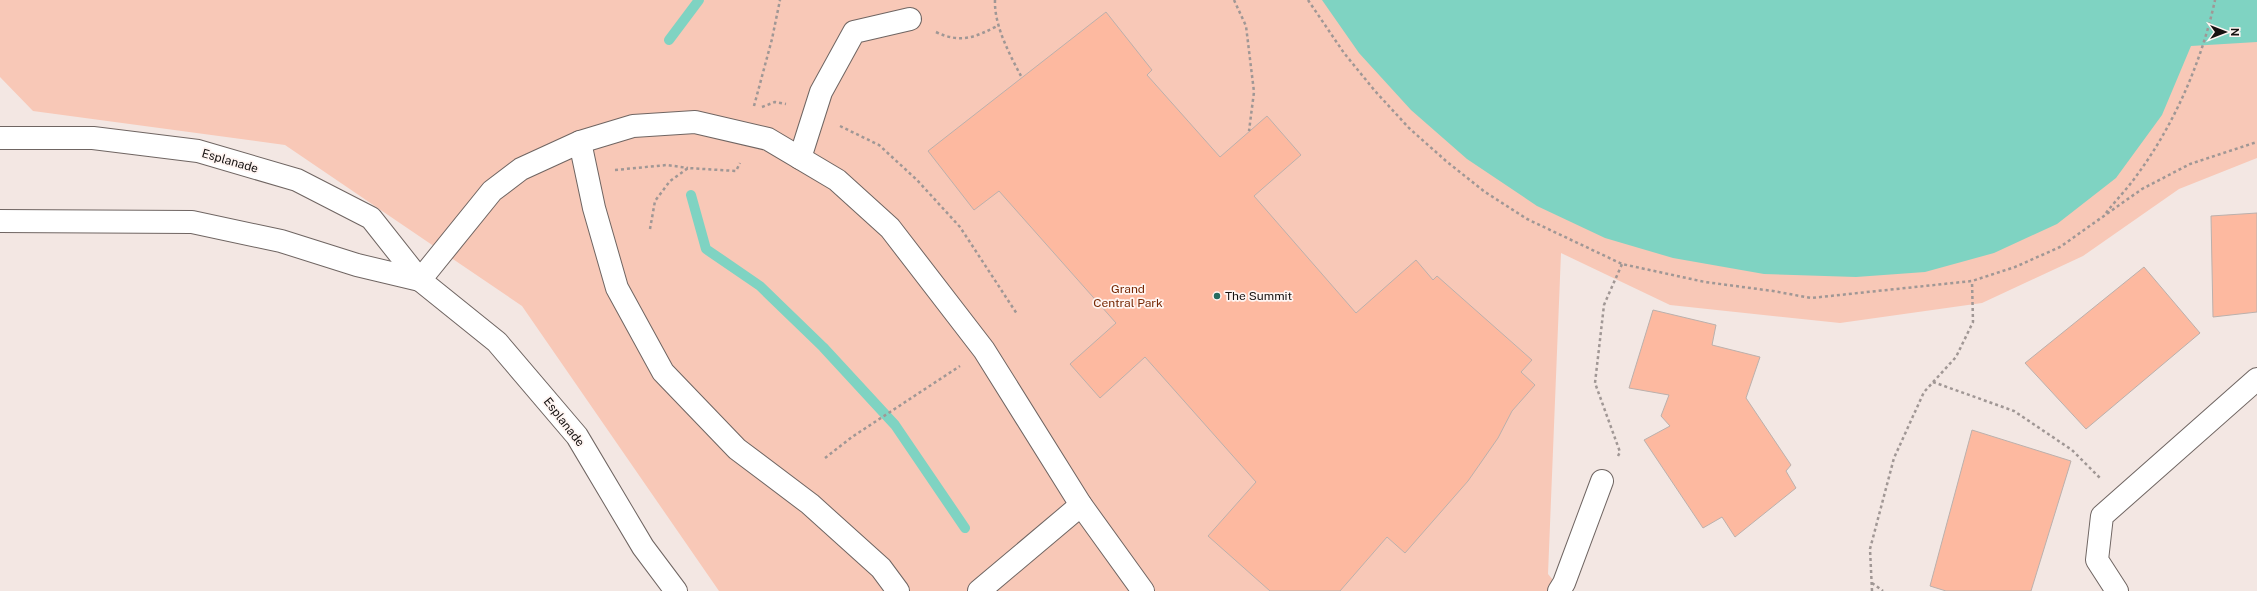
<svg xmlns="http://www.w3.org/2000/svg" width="2257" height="591" font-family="'Public Sans',sans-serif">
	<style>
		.green { fill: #f8c8b7 }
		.water { fill: #7fd3c2 }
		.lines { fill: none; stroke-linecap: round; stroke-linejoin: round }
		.stream { stroke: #7fd3c2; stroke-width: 10 }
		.building { fill: #fdb9a0; stroke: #bbb0ac }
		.minor-casing { stroke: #6f6562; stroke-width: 24 }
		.path { stroke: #a09795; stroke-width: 2.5; stroke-dasharray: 3 3; stroke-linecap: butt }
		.minor { stroke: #fff; stroke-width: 22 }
		.poi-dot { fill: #256b5f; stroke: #fff5f2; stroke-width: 1.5 }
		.labels { text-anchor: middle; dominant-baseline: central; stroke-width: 3.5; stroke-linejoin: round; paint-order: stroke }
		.street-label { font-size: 12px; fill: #161211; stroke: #fff5f2 }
		.park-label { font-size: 12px; fill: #772905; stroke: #fff5f2 }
		.poi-label { font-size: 12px; fill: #161211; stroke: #fff5f2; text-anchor: start }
	</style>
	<rect width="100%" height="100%" fill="#f3e7e3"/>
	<path class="green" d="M0,0h2257v158l-78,31 -96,67 -101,47 -142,20 -170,-18 -109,-52 -13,321 14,17h-843l-197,-285 -237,-161 -252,-34 -33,-34z"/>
	<path class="water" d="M1322,0h935v42l-66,4 -29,69 -46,63 -59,46 -63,29 -69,19 -69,5 -92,-3 -91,-16 -68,-20 -68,-32 -70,-47 -56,-49 -52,-57z"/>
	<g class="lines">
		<g class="stream">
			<path d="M669,40l30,-40"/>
			<path d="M691,195l15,54 54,37 63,61 72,78 70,103"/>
		</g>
	</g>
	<g class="building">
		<path d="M1106,12l46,58 -5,5 73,82 47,-41 34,39 -47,41 102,117 60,-53 17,20 4,-4 95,84 -11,12 14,13 -23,26 -14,27 -30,43 -63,72 -18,-16 -47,54h-70l-62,-55 48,-54 -111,-125 -45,41 -30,-34 46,-41 -117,-132 -25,19 -46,-59z"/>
		<path d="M2257,213v99l-44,5 -2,-101z"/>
		<path d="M2144,267l56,66 -114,96 -61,-66z"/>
		<path d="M1653,310l63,15 -4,20 48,12 -14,41 45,67 -5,6 10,17 -61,49 -13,-20 -19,11 -59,-88 26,-14 -9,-10 8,-21 -40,-7z"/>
		<path d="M1972,430l99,31 -40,130h-85l-16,-5z"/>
	</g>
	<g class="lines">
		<defs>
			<g id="minor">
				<path d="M0,138h93l105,13 99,29 74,38 49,62 77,62 80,94 66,111 33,44"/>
				<path d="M580,142l14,66 23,80 46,84 74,77 73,55 71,64 17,23"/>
				<path d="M800,158l21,-66 33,-60 56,-13"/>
				<path d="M0,221l192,1 89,19 76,24 63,15"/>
				<path d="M420,280l72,-89 29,-22 59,-27 53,-16 62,-4 73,17 69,41 53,48 94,122 97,155 62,86"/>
				<path d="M979,591l102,-86"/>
				<path d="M1559,591l5,-8 38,-102"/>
				<path d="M2117,591l-20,-31 5,-44 155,-137"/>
			</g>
		</defs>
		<use href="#minor" class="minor-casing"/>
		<g class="path">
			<path d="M995,0c-1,26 15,55 27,78"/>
			<path d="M1234,0l12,26 8,66 -5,39"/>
			<path d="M1308,0l36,53 31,38 34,37 37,33 39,31 42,27 95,45 83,18 68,9 38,7 161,-17 43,-14 45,-20 82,-58 48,-25 67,-22"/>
			<path d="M936,32c25,12 40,5 63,-7"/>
			<path d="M754,106l18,-67 8,-39"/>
			<path d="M762,107l13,-5 11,2"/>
			<path d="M840,126l39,19 38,35 43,47 57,87"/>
			<path d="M615,170l52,-5 21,3"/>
			<path d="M2106,213c10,-13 22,-25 31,-38 37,-50 65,-114 78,-175"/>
			<path d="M650,229l5,-28 15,-20 18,-13 48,3 4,-8"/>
			<path d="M1933,382l81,29 58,39 29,29"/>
			<path d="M1618,456l2,-4 -25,-69 9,-78 18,-41"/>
			<path d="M825,458l27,-21 108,-71"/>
			<path d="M1872,583l11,8"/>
			<path d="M1872,591l-2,-42 24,-91 30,-66 32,-35 17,-35 -1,-41"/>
		</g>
		<use href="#minor" class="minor"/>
	</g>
	<circle class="poi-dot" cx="1217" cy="296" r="4"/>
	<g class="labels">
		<g class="street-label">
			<text transform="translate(230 161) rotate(16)">Esplanade</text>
			<text transform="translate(564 422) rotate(52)">Esplanade</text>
		</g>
		<g class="park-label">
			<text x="1128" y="289">Grand<tspan x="1128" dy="14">Central Park</tspan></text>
		</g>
		<g class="poi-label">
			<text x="1225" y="296">The Summit</text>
		</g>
	</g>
	<g transform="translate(2225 32) rotate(90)" stroke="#fff5f2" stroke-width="3" paint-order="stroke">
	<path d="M0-3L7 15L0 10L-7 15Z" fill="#161211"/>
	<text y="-6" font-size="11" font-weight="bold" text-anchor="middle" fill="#161211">N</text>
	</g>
</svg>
